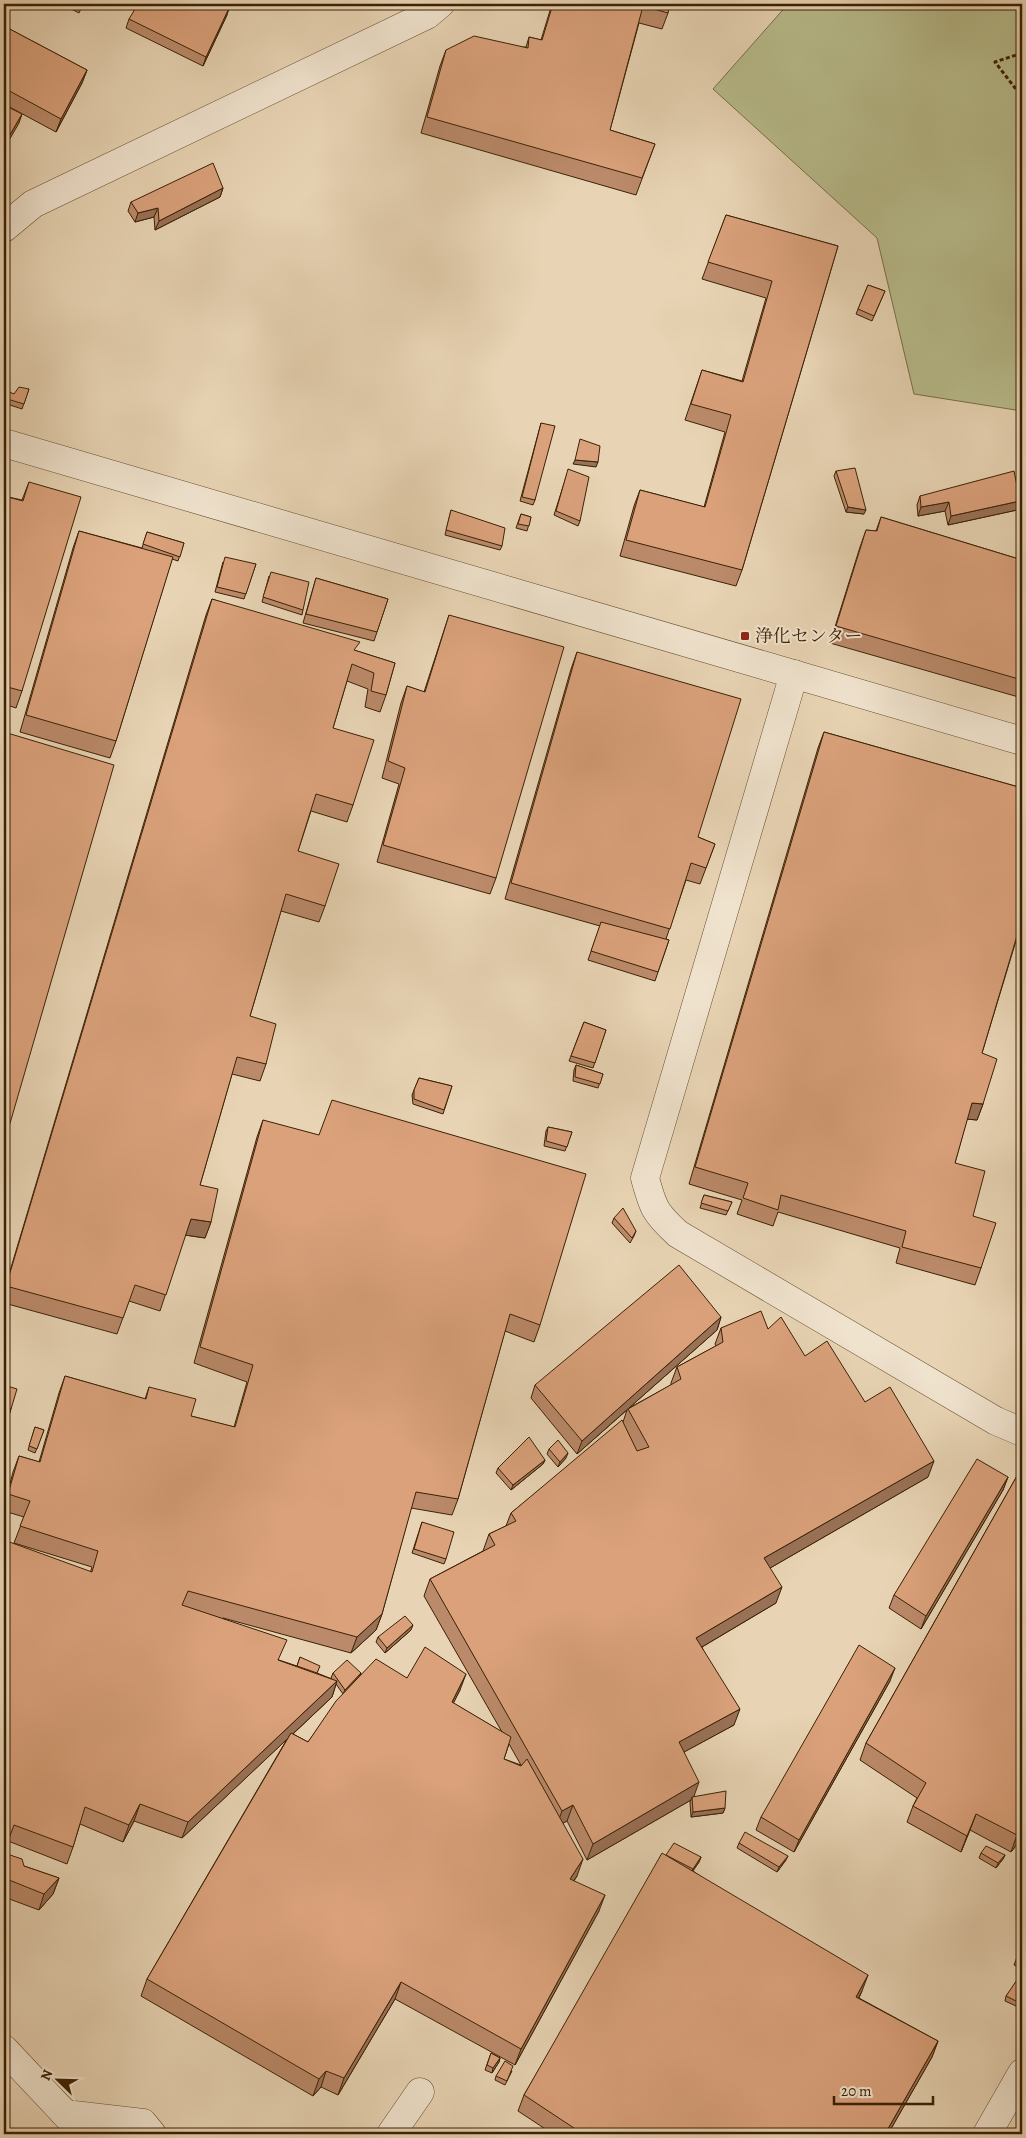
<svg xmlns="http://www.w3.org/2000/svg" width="1026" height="2138" font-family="Alegreya,'Noto Serif JP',serif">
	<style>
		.green { fill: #b8bc8c; stroke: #7a6e48 }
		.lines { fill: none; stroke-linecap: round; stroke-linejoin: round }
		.minor-casing { stroke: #664e31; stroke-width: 29 }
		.path { stroke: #3b2105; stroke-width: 3; stroke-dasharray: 4 2.5; stroke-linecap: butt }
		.minor { stroke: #f0e3ce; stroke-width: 28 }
		.wall { fill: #bb8a6a; stroke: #3b2105; fill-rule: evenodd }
		.shaded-wall { fill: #997156; stroke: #3b2105 }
		.building { fill: #daa17b; stroke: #3b2105 }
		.poi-dot { fill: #8f2418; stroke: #f0e3ce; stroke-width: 2 }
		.labels { text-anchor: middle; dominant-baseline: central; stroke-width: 4; stroke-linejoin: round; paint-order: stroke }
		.poi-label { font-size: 18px; fill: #3b2105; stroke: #f0e3ce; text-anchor: start }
	</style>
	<rect width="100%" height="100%" fill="#e8d4b4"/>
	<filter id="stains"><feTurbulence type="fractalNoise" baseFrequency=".004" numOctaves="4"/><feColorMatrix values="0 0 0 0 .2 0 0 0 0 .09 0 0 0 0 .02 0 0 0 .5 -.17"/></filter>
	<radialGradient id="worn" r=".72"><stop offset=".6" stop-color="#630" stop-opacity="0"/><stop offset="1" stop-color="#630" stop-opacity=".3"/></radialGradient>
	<path class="green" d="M788,4h234v407l-108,-17 -37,-156 -164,-149z"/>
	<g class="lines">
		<defs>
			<g id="minor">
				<path d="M4,228l29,-24 394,-189 13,-11"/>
				<path d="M4,443l1018,298"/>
				<path d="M794,674l-149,504c8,30 10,35 33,56l318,187 26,11"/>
				<path d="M4,2049l80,85"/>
				<path d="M65,2114l78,9 9,11"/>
				<path d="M391,2134l29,-42"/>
				<path d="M987,2134l35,-61"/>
			</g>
		</defs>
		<use href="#minor" class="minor-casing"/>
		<path class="path" d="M1022,53l-27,9 27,35"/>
		<use href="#minor" class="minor"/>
	</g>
	<g class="wall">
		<path d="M62,4h21l-4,9z"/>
		<path d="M552,4h117l-1,9 -6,16 -23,-6 -29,107 45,14 -19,51 -215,-62 19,-67 6,-16 80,-3 3,-10 12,3z"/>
		<path d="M227,15l-24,51 -77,-38 3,-9z"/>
		<path d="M4,26l83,44 -5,13 -26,49 -52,-28z"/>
		<path d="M223,188l-3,9 -65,33 -1,-13 -19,5 -7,-11 3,-9z"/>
		<path d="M726,215l112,31 -96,324 -6,16 -116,-30 14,-50 6,-16 64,17 21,-75 -40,-12 17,-50 40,11 24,-83 -64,-19z"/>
		<path d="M868,285l17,6 -13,30 -16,-7z"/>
		<path d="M29,389l-7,20 -18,-6v-10l10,1z"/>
		<path d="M541,423l-6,77 -2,5 -13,-4z"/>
		<path d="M836,471l28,43 -18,-2 -12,-36z"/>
		<path d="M567,474l13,47 -2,5 -24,-11z"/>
		<path d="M29,482l-7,209 -6,17 -12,-4v-208l18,4z"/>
		<path d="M920,496l100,5 -3,9 -69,15 -3,-14 -27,5 -1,-11z"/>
		<path d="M451,510l51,36 -2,4 -55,-15z"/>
		<path d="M521,514l10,3 -4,14 -11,-3z"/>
		<path d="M881,517l141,43v138l-192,-55 30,-96 6,-17 10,1z"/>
		<path d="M79,531l63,17 5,-16 37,11 -6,18 -6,-2 -56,182 -6,17 -90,-26 53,-184z"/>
		<path d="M223,562l33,2 -12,35 -29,-7z"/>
		<path d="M269,576l34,34 -1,5 -40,-13z"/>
		<path d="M316,578l72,21 -14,42 -71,-18z"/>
		<path d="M212,599l145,52 38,12 -9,32 -6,17 -15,-5 3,-18 -21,-8 -14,47 20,77 -6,17 -36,-11 -13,40 27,55 -6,16 -38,-11 -31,105 16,48 -6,17 -28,-7 -32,111 11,37 -6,16 -20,-3 -25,76 -31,-10 -12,33 -113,-31v-12l202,-676z"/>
		<path d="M449,615l47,263 -6,16 -113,-32 22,-78 -17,-6 19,-75 6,-17 17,6z"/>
		<path d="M577,652l121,185 17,7 -15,40 -14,-4 -20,59 3,1 -14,41 -67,-21 12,-34 -95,-27 66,-230z"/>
		<path d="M824,732l198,56v133l-40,132 1,51 -6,16 -10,-1 -12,44 18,53 8,52 -6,17 -79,-22 4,-15 -122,-36 -5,14 -36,-12 5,-14 -53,-16 129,-436z"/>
		<path d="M584,1022l22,8 -13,38 -24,-7z"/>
		<path d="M576,1065l27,9 -5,14 -25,-7 1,-11z"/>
		<path d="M419,1078l33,8 -9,28 -30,-10 -1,-9z"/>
		<path d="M263,1120l277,205 -6,17 -29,-11 -47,168 -6,16 -41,-7 -29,106 -6,16 -25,23 -128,-35 56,42 18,6 3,-9 17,16 15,6 -1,-1 2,-5h28l-1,3 47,2 53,12 -7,13 49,29 -78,-136 6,-17 53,-28 6,-17 17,-8 5,-13 112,-91 4,-12 -50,44 -46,-56 4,-13 186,-68 -4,13 -88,78 42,-23v-2l6,-16 39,-21 -1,-2 6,-16 47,1 37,27 60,46 63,75 -158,91 6,35 -74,44 32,78 -50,27 10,45 31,11 -2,5 -32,4 -1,-15 1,-2 -104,60 -20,-39 -4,2 14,53 -3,5 25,30 -84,154 -120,-66 -57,96 -17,-8 -8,9 -172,-100 6,-17 140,-240 -105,99 -48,-17 -11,21 -43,-18 -7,23 -6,17 -59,-23 84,-274 -78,-24 10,-26 -20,-6v-5l9,-34 6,-16 20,6 20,-69 6,-17 80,23 4,-12 42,29 43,11 13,-45 -53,-19 63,-226zM336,1684l7,10 -35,48 -15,-8 39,-37zM509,1744l12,21 -17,-6z"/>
		<path d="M548,1127l24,5 -7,19 -21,-5 2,-15z"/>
		<path d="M704,1195l28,7 -6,13 -26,-7z"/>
		<path d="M614,1218l22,13 -2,5 -4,7 -18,-20z"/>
		<path d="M4,1385l7,24 -1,4 -6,-1z"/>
		<path d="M35,1427l9,3 -9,23 -7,-3z"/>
		<path d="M549,1449l17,9 -8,9 -11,-13z"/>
		<path d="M545,1460l-2,4 -32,26 -15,-17 2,-5z"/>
		<path d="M1022,1467v371l-11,14 -41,-22 -9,22 -54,-30 6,-16 4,-8 -57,-38 6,-17z"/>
		<path d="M1008,1477l-5,13 -82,139 -32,-21 5,-13z"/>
		<path d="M422,1522l24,37 -2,5 -32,-11z"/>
		<path d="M411,1630l-26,23 -9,-11 2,-5z"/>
		<path d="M890,1681l-96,171 -38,-22 5,-13z"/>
		<path d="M739,1843l47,17 -9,12 -40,-24z"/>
		<path d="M4,1853l20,13 35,12 -6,16 -14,16 -35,-13z"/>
		<path d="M981,1853l24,2 -2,4 -7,9 -17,-10z"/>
		<path d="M666,1855l35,2 -2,5 -6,9 169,120 -3,7 79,43 -6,16 -44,77h-335l-35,-23 6,-16z"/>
		<path d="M1022,1949v20l-8,-4 2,-5z"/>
		<path d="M1022,1978v19l-6,9 -11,-5 1,-5z"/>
		<path d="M491,2053l9,5 -1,4 -7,11 -7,-3z"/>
		<path d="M512,2071l-7,14 -10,-5 1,-4z"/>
	</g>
	<g class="shaded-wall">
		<path d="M230,6l-3,9 -24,51 3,-9z"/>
		<path d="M87,70l-5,13 -26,49 5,-13z"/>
		<path d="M22,114l-3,9 -15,26v-4z"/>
		<path d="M223,188l-3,9 -65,33 4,-9z"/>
		<path d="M158,208l-4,9 -19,5 3,-9z"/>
		<path d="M575,460l23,2 -2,5 -23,-3z"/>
		<path d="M1020,501l-3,9 -69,15 3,-9z"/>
		<path d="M949,502l-4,9 -27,5 3,-9z"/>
		<path d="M848,507l18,3 -2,4 -18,-2z"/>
		<path d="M972,1103l11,1 -6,16 -11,-1z"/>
		<path d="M191,1219l20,3 -6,16 -20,-3z"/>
		<path d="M721,1317l-4,13 -140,124 5,-13z"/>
		<path d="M568,1453l-2,5 -8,9 2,-5z"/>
		<path d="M545,1460l-2,4 -32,26 2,-5z"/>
		<path d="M934,1461l-6,16 -170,98 6,-17z"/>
		<path d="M1008,1477l-5,13 -82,139 5,-13z"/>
		<path d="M782,1587l-6,16 -86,51 6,-16z"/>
		<path d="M382,1614l-6,16 -25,23 6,-16z"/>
		<path d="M413,1625l-2,5 -26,23 2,-5z"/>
		<path d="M895,1668l-5,13 -96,171 5,-12z"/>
		<path d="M361,1673l-2,5 -16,16 2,-4z"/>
		<path d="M466,1674l-6,16 -14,28 6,-16z"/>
		<path d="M337,1681l-5,16 -150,141 6,-16z"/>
		<path d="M740,1709l-6,16 -61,33 6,-16z"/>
		<path d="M699,1782l-6,17 -1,-2 -1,3 -104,60 6,-16z"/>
		<path d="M140,1804l-6,17 -11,21 6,-17z"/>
		<path d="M573,1805l-6,16 -11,6 6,-16z"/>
		<path d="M725,1808l-2,5 -32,4 2,-5z"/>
		<path d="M976,1814l-6,16 -9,22 6,-16z"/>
		<path d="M1022,1829v9l-11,14 6,-17z"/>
		<path d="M1005,1855l-2,4 -7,9 2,-5z"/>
		<path d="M788,1856l-2,4 -9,12 2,-5z"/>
		<path d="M701,1857l-2,5 -8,11 2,-4z"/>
		<path d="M583,1859l-6,17 -13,19 6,-16z"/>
		<path d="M59,1878l-6,16 -14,16 5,-16z"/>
		<path d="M605,1895l-6,16 -84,154 6,-16z"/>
		<path d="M868,1975l-6,16 -12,23 6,-17z"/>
		<path d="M401,1982l-6,17 -57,96 6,-17z"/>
		<path d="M938,2041l-6,16 -44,77h-3z"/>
		<path d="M500,2058l-1,4 -7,11 1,-5z"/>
		<path d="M326,2071l-5,16 -8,9 6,-17z"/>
	</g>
	<g class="building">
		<path d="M138,4h88l4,2 -24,51 -77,-38z"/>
		<path d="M553,4h116l-1,9 -25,-7 -33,124 45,14 -13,34 -215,-61 19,-67 28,-14 54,12 1,-11 13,3z"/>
		<path d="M4,26l83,44 -26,49 -57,-31z"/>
		<path d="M4,105l18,9 -18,31z"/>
		<path d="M213,163l10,25 -64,33 -1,-13 -20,5 -7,-11z"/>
		<path d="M726,215l112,31 -96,324 -116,-30 14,-50 65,17 26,-92 -40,-11 11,-34 41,12 29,-101 -64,-19z"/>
		<path d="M868,285l17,6 -11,25 -16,-7z"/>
		<path d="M19,387l10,2 -5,15 -20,-6 1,-8 9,4z"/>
		<path d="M541,423l14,3 -20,74 -13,-3z"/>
		<path d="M580,439l20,7 -2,16 -23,-2z"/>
		<path d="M855,468l11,42 -18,-3 -12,-36z"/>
		<path d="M568,469l21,8 -9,44 -24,-10z"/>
		<path d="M1014,471l6,30 -69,15 -2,-14 -28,5 -1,-11z"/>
		<path d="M29,482l52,15 -59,194 -18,-5v-190l19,5z"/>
		<path d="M451,510l54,18 -3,18 -56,-16z"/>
		<path d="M521,514l10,3 -2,9 -11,-2z"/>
		<path d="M881,517l141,43v120l-186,-54 30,-96 11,1z"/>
		<path d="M79,531l94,26 -57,184 -90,-26z"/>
		<path d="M147,532l37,11 -4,14 -37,-13z"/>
		<path d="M225,557l31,7 -10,30 -29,-7z"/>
		<path d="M271,572l38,10 -6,28 -40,-13z"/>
		<path d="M316,578l72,21 -11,33 -71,-18z"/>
		<path d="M212,599l148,43 -6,8 41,13 -9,32 -15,-4 3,-18 -22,-9 -19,64 41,12 -21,65 -37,-11 -18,57 41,13 -14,42 -39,-12 -36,122 26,8 -10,40 -29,-7 -37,128 18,4 -7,33 -20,-3 -25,76 -31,-10 -12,33 -117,-32z"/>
		<path d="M449,615l115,32 -68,231 -113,-33 22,-77 -17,-7 19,-75 18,6z"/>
		<path d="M577,652l164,47 -43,138 17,7 -9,24 -15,-5 -21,66 -159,-46z"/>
		<path d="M4,732l110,33 -110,379z"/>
		<path d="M824,732l198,56v131l-40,134 15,6 -14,45 -11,-1 -17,60 30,8 -12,45 23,7 -15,45 -79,-21 4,-16 -125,-36 -3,15 -35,-12 5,-15 -53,-16z"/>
		<path d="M601,922l68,18 -11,32 -67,-21z"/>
		<path d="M584,1022l22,8 -11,33 -24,-7z"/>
		<path d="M576,1065l27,9 -3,10 -25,-7z"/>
		<path d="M419,1078l33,8 -8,24 -30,-11v-9z"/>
		<path d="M332,1100l254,74 -46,151 -30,-11 -52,185 -42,-7 -34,122 -25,23 -169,-46 -6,14 105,35 -9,20 59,21 -149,141 -48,-18 -11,21 -44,-18 -12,40 -59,-22 -10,27v-312l88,32 6,-21 -78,-25 10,-25 -22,-7 11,-38 21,6 25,-86 81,23 3,-12 47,12 -5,17 44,11 18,-62 -53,-18 63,-227 56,15z"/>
		<path d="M548,1127l24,5 -5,15 -21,-6z"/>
		<path d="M704,1195l28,7 -4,9 -27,-8z"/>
		<path d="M623,1208l13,23 -4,7 -18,-20z"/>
		<path d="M679,1265l42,52 -139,124 -47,-56z"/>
		<path d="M761,1311l7,18 13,-12 24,39 22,-15 38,61 25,-15 44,74 -170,97 18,29 -86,51 44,71 -61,33 20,40 -106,62 -20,-39 -11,6 -132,-232 65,-34 -6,-11 27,-13 -5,-8 111,-93 15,31 12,-4 -21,-38 53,-30 -4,-12 46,-25 -2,-14z"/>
		<path d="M4,1385l13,4 -6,20 -7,-2z"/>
		<path d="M35,1427l9,3 -7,19 -8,-3z"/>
		<path d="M529,1437l16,23 -32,25 -15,-17z"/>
		<path d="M558,1440l10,13 -8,9 -11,-13z"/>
		<path d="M977,1459l31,18 -82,139 -32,-21z"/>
		<path d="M1022,1467v362l-5,6 -41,-21 -9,22 -54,-30 13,-23 -60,-40z"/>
		<path d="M422,1522l32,10 -8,27 -32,-10z"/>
		<path d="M405,1616l8,9 -26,23 -9,-11z"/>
		<path d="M859,1645l36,23 -96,172 -38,-23z"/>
		<path d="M425,1647l41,27 -14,28 59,35 -7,22 17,7 6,-7 56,100 -13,20 35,16 -84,154 -120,-67 -57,96 -18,-7 -7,8 -172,-100 144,-246 17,9 28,-41 40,-42 31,19z"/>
		<path d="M300,1657l20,9 -3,7 -20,-7z"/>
		<path d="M347,1660l14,13 -16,17 -12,-17z"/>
		<path d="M726,1791l-1,17 -32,4 -1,-15z"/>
		<path d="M745,1832l43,24 -9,11 -40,-24z"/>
		<path d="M674,1843l27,14 -8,12 -27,-14z"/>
		<path d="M986,1846l19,9 -7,8 -17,-10z"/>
		<path d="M4,1853l18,6 2,7 35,12 -15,16 -40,-16z"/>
		<path d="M662,1853l206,122 -12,22 82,44 -53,93h-302l-59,-39z"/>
		<path d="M1022,1949v15l-6,-4z"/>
		<path d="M1019,1977l3,1v17l-4,7 -12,-6z"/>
		<path d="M491,2053l9,5 -7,10 -6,-3z"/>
		<path d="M505,2061l8,5 -6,15 -11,-5z"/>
	</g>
	<rect class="poi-dot" x="740" y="631" width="10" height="10" rx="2.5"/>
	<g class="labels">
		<g class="poi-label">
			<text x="755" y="636">浄化センター</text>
		</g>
	</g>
	<rect width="1026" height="2138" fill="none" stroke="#e8d4b4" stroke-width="20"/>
	<rect x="5" y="5" width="1016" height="2128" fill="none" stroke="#3b2105" stroke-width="2.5"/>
	<rect x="10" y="10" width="1006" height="2118" fill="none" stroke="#3b2105"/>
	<g transform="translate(58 2080) rotate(293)" stroke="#f0e3ce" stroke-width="4" paint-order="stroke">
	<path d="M0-4L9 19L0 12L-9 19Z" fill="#3b2105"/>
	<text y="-8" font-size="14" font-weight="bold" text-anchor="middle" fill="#3b2105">N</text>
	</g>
	<path d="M834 2096v8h99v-8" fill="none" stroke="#3b2105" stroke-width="2.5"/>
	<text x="841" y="2096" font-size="15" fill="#3b2105" stroke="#f0e3ce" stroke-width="4" paint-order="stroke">20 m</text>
	<rect width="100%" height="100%" filter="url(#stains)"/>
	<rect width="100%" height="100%" fill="url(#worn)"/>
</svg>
